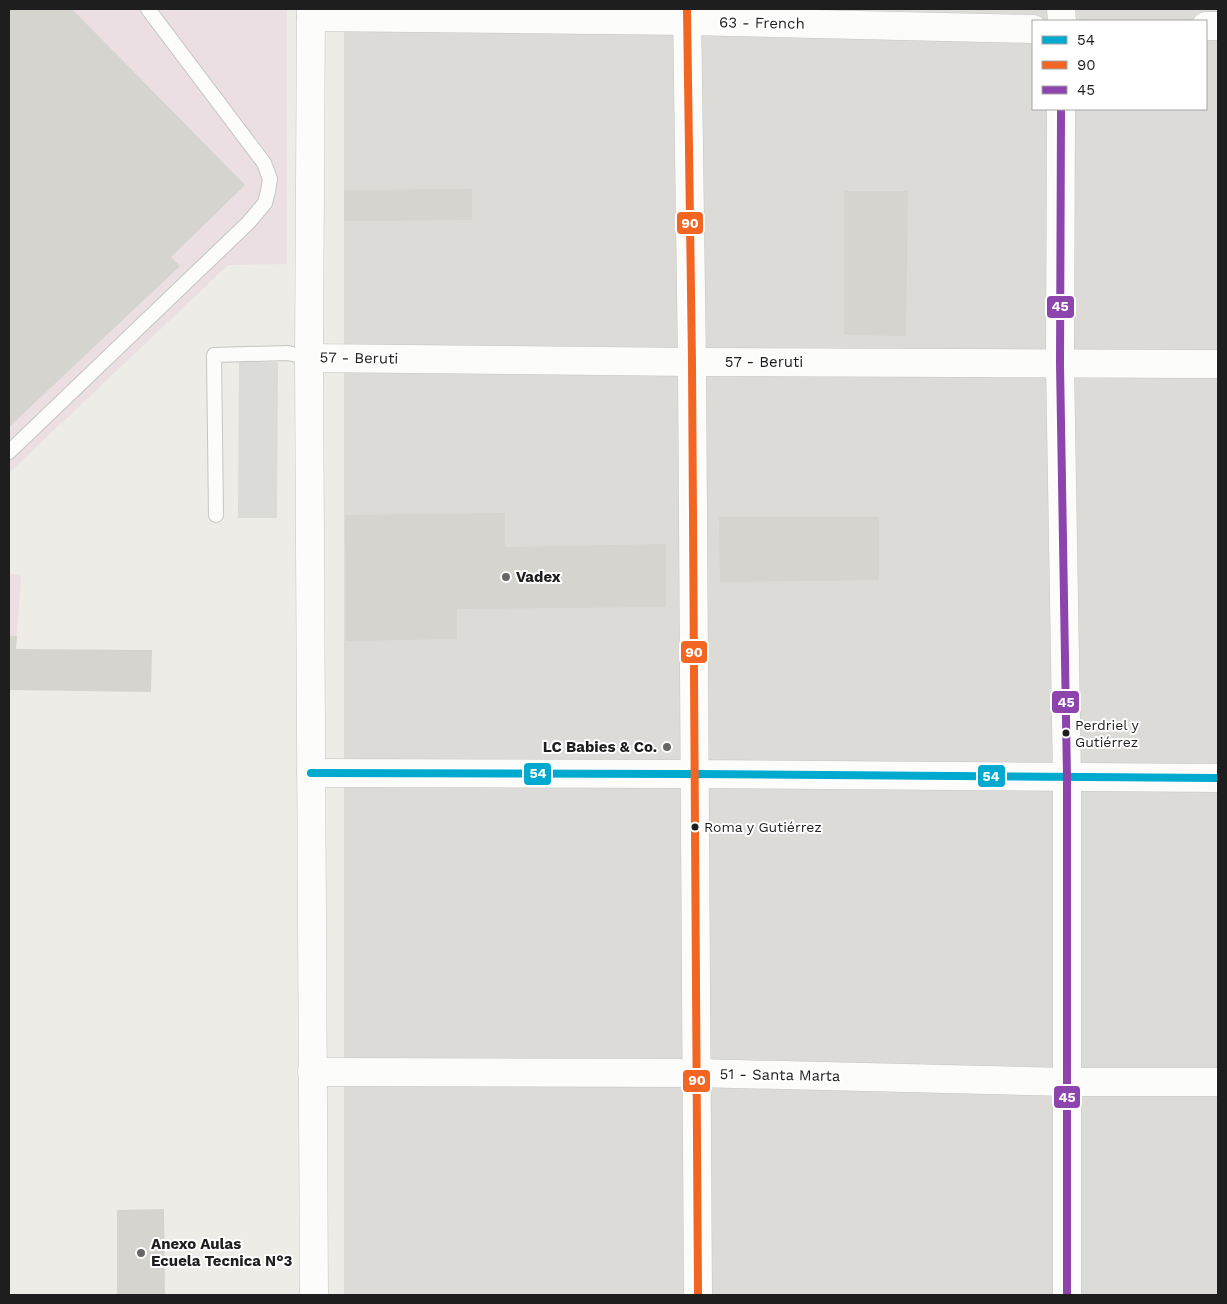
<svg xmlns="http://www.w3.org/2000/svg" width="1227" height="1304" font-family="'Work Sans',sans-serif">
	<style>
		.residential { fill: #dcdbd8; fill-rule: evenodd }
		.industrial { fill: #ebdfe3 }
		.parking { fill: #dbdbd8 }
		.building { fill: #d6d4cf }
		.lines { fill: none; stroke-linecap: round; stroke-linejoin: round }
		.lane-casing { stroke: #c5c5c2; stroke-width: 16 }
		.street-casing { stroke: #c5c5c2; stroke-width: 29 }
		.lane { stroke: #fcfcfb; stroke-width: 14 }
		.street { stroke: #fcfcfb; stroke-width: 28 }
		.bus-1-casing { stroke: #fff; stroke-width: 11 }
		.bus-2-casing { stroke: #fff; stroke-width: 11 }
		.bus-3-casing { stroke: #fff; stroke-width: 11 }
		.bus-1 { stroke: #00a9ce; stroke-width: 8 }
		.bus-2 { stroke: #f26522; stroke-width: 8 }
		.bus-3 { stroke: #8e44ad; stroke-width: 8 }
		.poi-dot { fill: #666664; stroke: #fff; stroke-width: 2 }
		.bus-dot { fill: #1e1e1e; stroke: #fff; stroke-width: 2 }
		.labels { text-anchor: middle; dominant-baseline: central; stroke-width: 4; stroke-linejoin: round; paint-order: stroke }
		.bus-label { font-size: 14px; fill: #1e1e1e; stroke: #fff; text-anchor: start }
		.street-label { font-size: 15px; fill: #1e1e1e; stroke: #fff }
		.poi-label { font-size: 15px; font-weight: bold; fill: #1e1e1e; stroke: #fff; text-anchor: start }
		.line-badge { stroke: #fff; stroke-width: 2 }
		.badge-label { font-size: 14px; text-anchor: middle; font-weight: bold; fill: #fff }
	</style>
	<rect width="100%" height="100%" fill="#edece6"/>
	<path class="residential" d="M344,9h874v1286h-874zM1033,21h173v88h-173z"/>
	<g class="industrial">
		<path d="M9,9h278v255l-59,1 -219,208z"/>
		<path d="M9,573l12,3 -8,114h-4z"/>
	</g>
	<path class="parking" d="M239,362h39l-1,156h-39z"/>
	<g class="building">
		<path d="M9,9h63l173,176 -74,72 9,9 -171,161z"/>
		<path d="M472,189v31l-128,1v-31z"/>
		<path d="M844,191h64l-2,145 -62,-1z"/>
		<path d="M505,513v34l161,-3v63l-209,2v30l-111,2 -1,-126z"/>
		<path d="M719,517h160v63l-159,2z"/>
		<path d="M9,636h8l-1,13 136,1 -1,42 -142,-2z"/>
		<path d="M164,1209l1,86h-48v-85z"/>
	</g>
	<g class="lines">
		<defs>
			<g id="lane">
				<path d="M9,452l239,-229 17,-20 3,-12 2,-12 -6,-16 -116,-154"/>
				<path d="M216,515l-2,-160 74,-2 21,5"/>
			</g>
			<g id="street">
				<path d="M311,9l-2,349 5,937"/>
				<path d="M687,9l5,353 6,933"/>
				<path d="M1061,9l1,12"/>
				<path d="M311,17l376,4 346,8"/>
				<path d="M1206,26h12"/>
				<path d="M1061,109l-1,255 7,413v518"/>
				<path d="M309,358l383,4 526,2"/>
				<path d="M311,773l382,1 525,4"/>
				<path d="M312,1072l383,1 372,9h151"/>
			</g>
		</defs>
		<use href="#lane" class="lane-casing"/>
		<use href="#street" class="street-casing"/>
		<use href="#lane" class="lane"/>
		<use href="#street" class="street"/>
		<defs>
			<path id="bus-1" d="M311,773l382,1 525,4"/>
			<path id="bus-2" d="M687,9l5,353 6,933"/>
			<path id="bus-3" d="M1061,109l-1,255 7,413v518"/>
		</defs>
		<use href="#bus-1" class="bus-1-casing"/>
		<use href="#bus-2" class="bus-2-casing"/>
		<use href="#bus-3" class="bus-3-casing"/>
		<use href="#bus-1" class="bus-1"/>
		<use href="#bus-2" class="bus-2"/>
		<use href="#bus-3" class="bus-3"/>
	</g>
	<g class="poi-dot">
		<circle cx="506" cy="577" r="5"/>
		<circle cx="667" cy="747" r="5"/>
		<circle cx="141" cy="1253" r="5"/>
	</g>
	<g class="bus-dot">
		<circle cx="1066" cy="733" r="4.5"/>
		<circle cx="695" cy="827" r="4.5"/>
	</g>
	<g class="labels">
		<g class="bus-label">
			<text x="1075" y="725">Perdriel y<tspan x="1075" dy="17">Gutiérrez</tspan></text>
			<text x="704" y="827">Roma y Gutiérrez</text>
		</g>
		<g class="street-label">
			<text transform="translate(762 23) rotate(1)">63 - French</text>
			<text transform="translate(359 358) rotate(1)">57 - Beruti</text>
			<text x="764" y="362">57 - Beruti</text>
			<text transform="translate(780 1075) rotate(1)">51 - Santa Marta</text>
		</g>
		<g class="poi-label">
			<text x="516" y="577">Vadex</text>
			<text x="657" y="747" text-anchor="end">LC Babies &amp; Co.</text>
			<text x="151" y="1244">Anexo Aulas<tspan x="151" dy="17">Ecuela Tecnica N°3</tspan></text>
		</g>
	</g>
	<g class="line-badge">
		<rect x="676" y="211" width="28" height="24" rx="5" fill="#f26522"/>
		<rect x="1046" y="295" width="29" height="24" rx="5" fill="#8e44ad"/>
		<rect x="680" y="640" width="28" height="24" rx="5" fill="#f26522"/>
		<rect x="1051" y="690" width="29" height="24" rx="5" fill="#8e44ad"/>
		<rect x="523" y="762" width="29" height="24" rx="5" fill="#00a9ce"/>
		<rect x="977" y="764" width="29" height="24" rx="5" fill="#00a9ce"/>
		<rect x="682" y="1069" width="29" height="24" rx="5" fill="#f26522"/>
		<rect x="1053" y="1085" width="28" height="24" rx="5" fill="#8e44ad"/>
	</g>
	<g class="badge-label">
		<text x="690" y="228">90</text>
		<text x="1060" y="311">45</text>
		<text x="694" y="657">90</text>
		<text x="1066" y="707">45</text>
		<text x="538" y="778">54</text>
		<text x="991" y="781">54</text>
		<text x="697" y="1085">90</text>
		<text x="1067" y="1102">45</text>
	</g>
	<rect width="1227" height="1304" fill="none" stroke="#1e1e1e" stroke-width="20"/>
	<rect x="1032" y="20" width="175" height="90" fill="#ffffff" stroke="#a5a5a5"/>
	<rect x="1042" y="36" width="25" height="8" fill="#00a9ce" stroke="#a5a5a5"/>
	<text x="1077" y="45" font-size="15" fill="#1e1e1e">54</text>
	<rect x="1042" y="61" width="25" height="8" fill="#f26522" stroke="#a5a5a5"/>
	<text x="1077" y="70" font-size="15" fill="#1e1e1e">90</text>
	<rect x="1042" y="86" width="25" height="8" fill="#8e44ad" stroke="#a5a5a5"/>
	<text x="1077" y="95" font-size="15" fill="#1e1e1e">45</text>
</svg>
